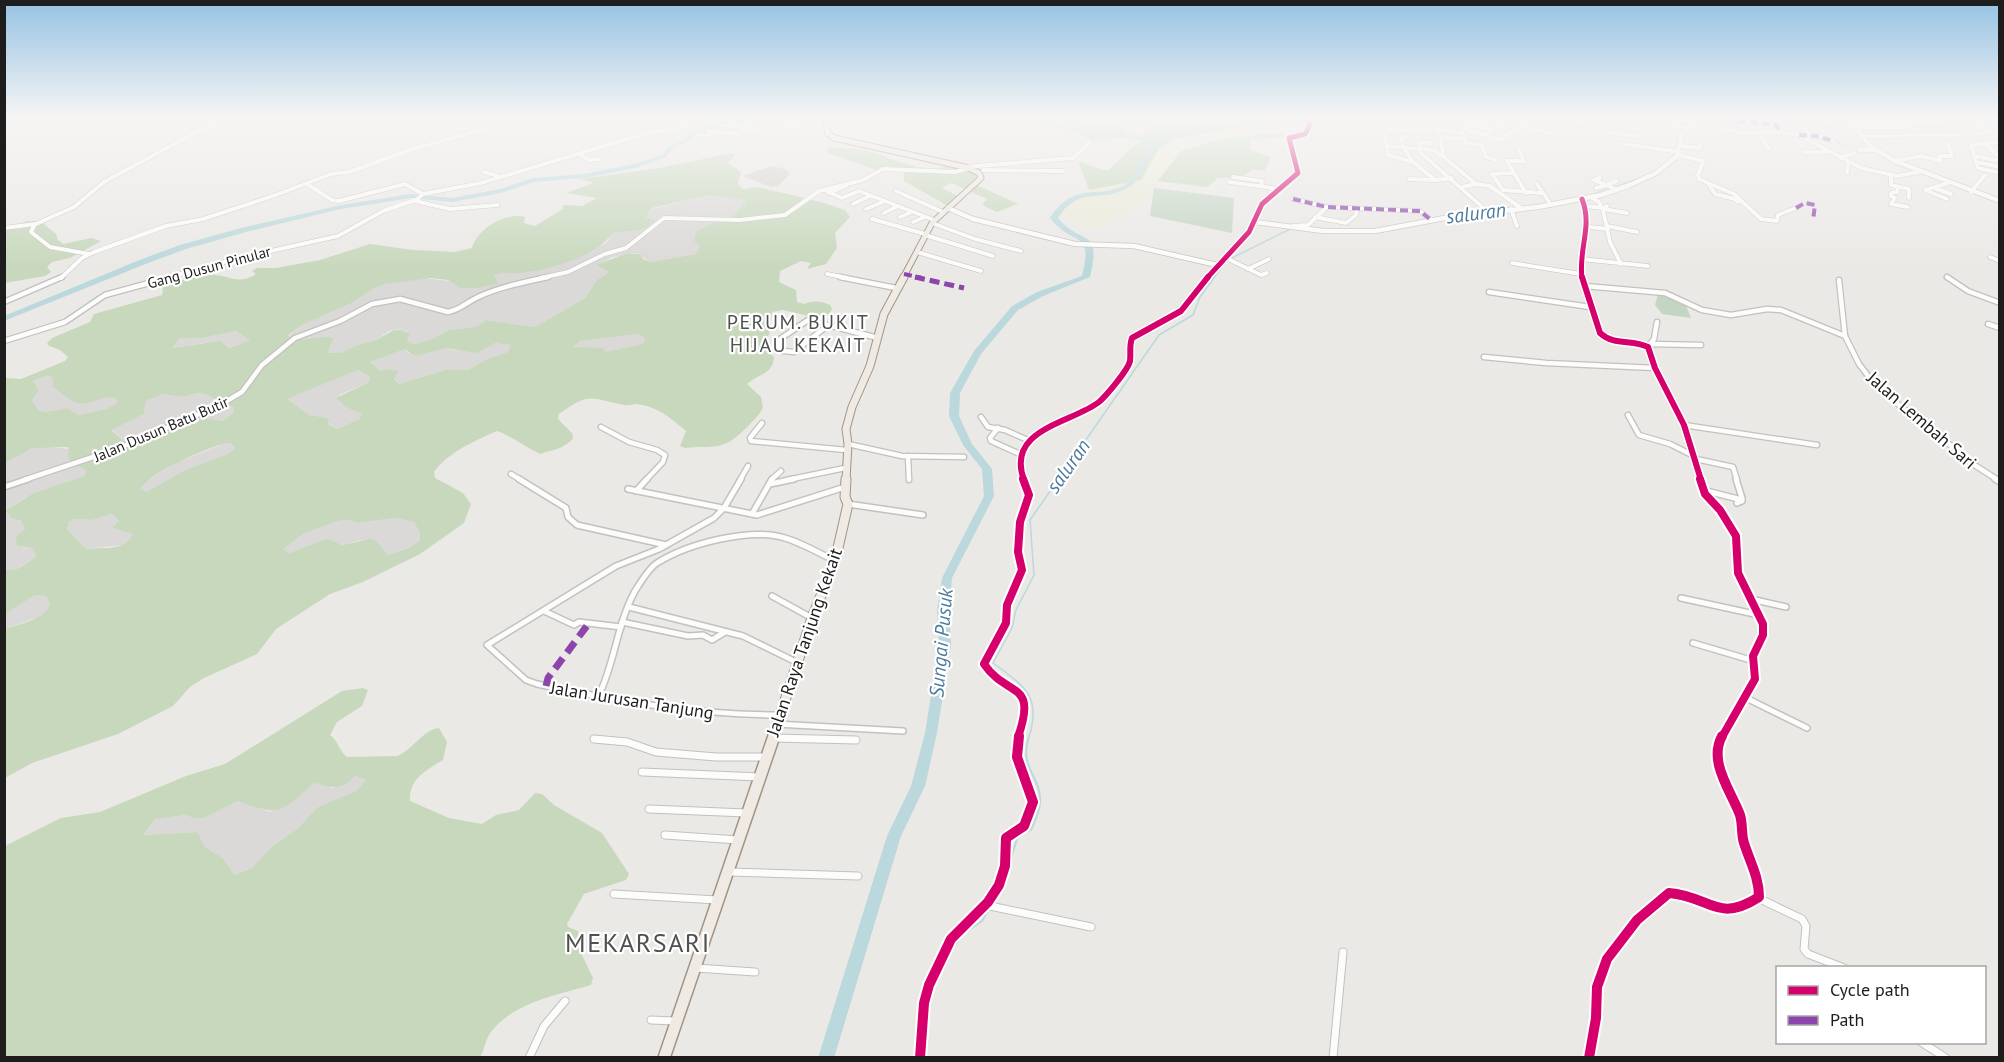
<svg xmlns="http://www.w3.org/2000/svg" width="2004" height="1062" font-family="'PT Sans',sans-serif">
	<style>
		.residential { fill: #dad9d7 }
		.construction { fill: #d4d2c8 }
		.farmland { fill: #ebeada }
		.forest { fill: #c8d8bd; fill-rule: evenodd }
		.cemetery { fill: #c5d5c4 }
		.lines { fill: none; stroke-linecap: round; stroke-linejoin: round }
		.stream-far1 { stroke: #bbd8dc; stroke-width: 1.5 }
		.stream { stroke: #bbd8dc; stroke-width: 2 }
		.river { fill: #bbd8dc; fill-rule: evenodd }
		.minor-far3-casing { stroke: #c2c1c0; stroke-width: 5 }
		.minor-far2-casing { stroke: #c2c1c0; stroke-width: 7 }
		.minor-far1-casing { stroke: #c2c1c0; stroke-width: 8 }
		.minor-casing { stroke: #c2c1c0; stroke-width: 9 }
		.tertiary-far3-casing { stroke: #c2c1c0; stroke-width: 6 }
		.tertiary-far2-casing { stroke: #c2c1c0; stroke-width: 8 }
		.tertiary-far1-casing { stroke: #c2c1c0; stroke-width: 10 }
		.tertiary-casing { stroke: #c2c1c0; stroke-width: 11 }
		.primary-far3-casing { stroke: #a09584; stroke-width: 7 }
		.primary-far2-casing { stroke: #a09584; stroke-width: 9 }
		.primary-far1-casing { stroke: #a09584; stroke-width: 11 }
		.primary-casing { stroke: #a09584; stroke-width: 14 }
		.minor-far3 { stroke: #fcfcfb; stroke-width: 4 }
		.minor-far2 { stroke: #fcfcfb; stroke-width: 4.5 }
		.minor-far1 { stroke: #fcfcfb; stroke-width: 5 }
		.minor { stroke: #fcfcfb; stroke-width: 7 }
		.tertiary-far3 { stroke: #fcfcfb; stroke-width: 4.5 }
		.tertiary-far2 { stroke: #fcfcfb; stroke-width: 6 }
		.tertiary-far1 { stroke: #fcfcfb; stroke-width: 8 }
		.tertiary { stroke: #fcfcfb; stroke-width: 9 }
		.primary-far3 { stroke: #efeae4; stroke-width: 5 }
		.primary-far2 { stroke: #efeae4; stroke-width: 7 }
		.primary-far1 { stroke: #efeae4; stroke-width: 9 }
		.primary { stroke: #efeae4; stroke-width: 11 }
		.quiet-far2 { stroke: #8e44ad; stroke-width: 4; stroke-dasharray: 8 4; stroke-linecap: butt }
		.quiet-far1 { stroke: #8e44ad; stroke-width: 5; stroke-dasharray: 10 5; stroke-linecap: butt }
		.quiet { stroke: #8e44ad; stroke-width: 7; stroke-dasharray: 13 7; stroke-linecap: butt }
		.cycleway-far3-casing { stroke: #fff; stroke-width: 8 }
		.cycleway-far2-casing { stroke: #fff; stroke-width: 9 }
		.cycleway-far1-casing { stroke: #fff; stroke-width: 12 }
		.cycleway-casing { stroke: #fff; stroke-width: 14 }
		.cycleway-far3 { stroke: #d6006c; stroke-width: 5 }
		.cycleway-far2 { stroke: #d6006c; stroke-width: 6 }
		.cycleway-far1 { stroke: #d6006c; stroke-width: 8 }
		.cycleway { stroke: #d6006c; stroke-width: 10 }
		.labels { text-anchor: middle; dominant-baseline: central; stroke-width: 4.5; stroke-linejoin: round; paint-order: stroke }
		.far-street-label { font-size: 15px; fill: #1d1d1d; stroke: #fff }
		.street-label { font-size: 18px; fill: #1d1d1d; stroke: #fff }
		.water-label { font-size: 20px; font-style: italic; fill: #4d7b9f; stroke: #fff }
		.neighbourhood-label { font-size: 20px; letter-spacing: 1.5px; fill: #505050; stroke: #fff }
		.near-quarter-label { font-size: 26px; letter-spacing: 1.5px; fill: #505050; stroke: #fff }
	</style>
	<rect width="100%" height="100%" fill="#ebe9e6"/>
	<g class="residential">
		<path d="M711,195l21,2 13,3v3l-16,19 -16,1 -17,8 4,14 -4,9 -45,8 -15,-9 -24,4 -15,9 11,3 3,3 -18,14 -8,12 -50,29 -49,-7 -11,7 -26,3 -17,9 -17,5 -8,-2 2,-5 -3,-6 -8,-2 -9,2 -13,9 -19,5 -16,8h-14l7,-15h-16l-15,4 -16,-5 17,-13 48,-21 21,-14 12,-5 37,-6 28,3 56,-10 13,2 37,-7 50,-23 7,-10 41,-14 -8,-2 6,-8z"/>
		<path d="M236,331l14,7v2l-22,8 -24,-5 -32,5 8,-10h22z"/>
		<path d="M639,334l6,5 -2,5 -12,3 -26,5 -31,-4 6,-7z"/>
		<path d="M495,343l16,2 -2,7 -22,7 -19,11h-23l-46,14 -5,-6 4,-4 -18,-3 -11,-9 36,-13 3,4 10,3 28,-8 8,2z"/>
		<path d="M358,370l12,7 -1,5 -30,13 7,12 17,6 -4,6 -22,10 -9,-6 1,-5 -20,-3 -23,-16z"/>
		<path d="M48,375l5,3 -1,9 16,9h41l8,2 1,5 -12,6 -28,6 -11,-7 -22,4 -7,-2 -6,-10 7,-10 -6,-9z"/>
		<path d="M198,393l13,1 14,12 8,1 1,5 -11,9 -17,-3 -11,3 -64,26 -20,-18 33,-15 2,-13 17,-7 19,3z"/>
		<path d="M226,443h5l4,5 -7,6 -43,16 -38,23 -8,-4 5,-6 34,-21z"/>
		<path d="M39,446l31,3v5l16,16 -2,6 -58,21 -21,14v-48l21,-13z"/>
		<path d="M4,512l19,11 2,6 -9,7 5,11 11,1 5,4v3l-10,9 -14,6h-8z"/>
		<path d="M112,514l7,7 -7,7 21,6 -4,8 -6,3 -37,4 -19,-20 2,-7 6,-3 17,1z"/>
		<path d="M395,518l19,4 6,11v7l-11,8 -21,7 -11,-11 -16,-4 -19,5 -12,-6 -7,1 -34,13 -6,-4 20,-15 34,-13 12,-1 8,3z"/>
		<path d="M35,595l11,1 4,9 -1,4 -11,8 -33,12 -1,-15z"/>
		<path d="M355,776l11,4 -10,11 -38,16 -21,22 -27,19 -18,20 -19,7 -10,-17 -18,-11 -9,-15 -53,3 12,-16 30,-4 11,4 8,-1 34,-17 32,11 16,-6 28,-23 19,5z"/>
	</g>
	<path class="construction" d="M771,166l15,3 4,5 -12,12 -7,1 -28,-11z"/>
	<path class="farmland" d="M1299,118h9l1,9 -6,4 -79,7 -66,43 -2,12 -55,35h-15l-26,-14 7,-11 20,-12 37,-7 34,-34 19,-12z"/>
	<g class="forest">
		<path d="M1119,118h21l27,7 32,-2 16,-5h84l-122,20 -19,12 -17,30 -52,10 -11,-29 25,9h6l26,-26 7,-3v-7l8,-6 -17,-3c-18,19 -34,20 -57,8l-4,-14c14,4 21,2 35,8l6,-2z"/>
		<path d="M1282,133l2,4 -34,3 1,10 20,7 -6,13h-13l-11,8h-23l-11,9 -49,-6 23,-30 43,-13z"/>
		<path d="M827,147c12,1 26,1 38,3 19,5 65,27 82,15l30,8 2,7 -4,4 43,20 -21,8 -15,-7 5,-6 -36,-16 -9,5 16,8 -10,10 -44,-25v-9l-17,-6 -11,4 -48,-17z"/>
		<path d="M732,153l3,2 -7,8 13,9 -3,12 5,5 15,-2 63,15 24,8 5,7 -15,16 2,15 -11,16 -19,5 4,-6 -10,-2 -21,10 -1,11 17,8 1,12 7,2c9,-4 17,-3 26,1l2,4 -3,5 -20,2 -26,-6 -11,2 -3,22 -3,6 2,9 6,9c-2,17 -16,16 -27,26l14,13 2,11c-5,9 -12,15 -19,22 -22,22 -31,15 -59,18l-5,-2 6,-15c-16,-13 -27,-24 -49,-27 -5,0 -8,2 -13,1 -36,-7 -33,-13 -65,9l-1,5 14,14 1,5c-8,11 -21,12 -33,16 -15,-7 -28,-18 -43,-23 -21,9 -50,22 -63,41l1,6 28,15 8,11 -7,19 -44,31 -57,28 -33,12 -54,35 -19,25 -53,24 -14,9 -17,19 -55,28 -86,29 -27,15v-149c14,-5 38,-9 45,-24l-4,-9 -11,-1 -30,19v-44c13,1 23,-6 32,-15l-5,-7 -15,-2 -1,-10 9,-7 -4,-8 -9,-3 -7,-7 27,-17 52,-18 2,-6 -16,-8 -2,-8 1,-5 -2,-2 -35,1 -27,15v-85l16,1 44,-18 3,-4 -8,-7 -11,-4 -2,-3 5,-5 38,-16 4,-8 68,-19 1,-4 -1,-4c12,-6 38,-12 52,-12 16,0 23,11 42,-1l-4,-3 5,-3h19l44,-8 50,-16 43,6 42,2 17,-4c6,-20 34,-36 53,-31l-1,6 11,3 28,-17v-4l19,1 15,-8 -31,-5 27,-10 -13,-4 80,-11zM711,195l34,5v3l-16,18 -16,2 -17,8 -2,10 6,4 -4,9 -45,8 -8,-3 -3,-5h-15l-29,11 14,7 -13,8 -12,18 -50,29 -49,-7 -11,7 -26,3 -17,9 -17,5 -8,-2 3,-8 -8,-4h-8l-18,10 -19,5 -16,8h-14l7,-15c-20,-3 -26,6 -47,-2l17,-12 48,-21 21,-14 12,-5 46,-6 17,2 12,8h17l21,-4 -4,-9c15,-5 15,0 27,-2 30,-4 73,-15 92,-40l26,-3 8,-3 8,-7 -9,-3 6,-9zM236,331l14,9 -21,8 -9,-7 -48,7 8,-10h22zM639,334l6,5 -2,5 -38,8 -2,-4 -29,-1 6,-6zM495,343l16,2 -3,7 -21,7 -19,11h-23l-46,14 -5,-5 4,-6 -1,-2 -11,-2 -6,2 -10,-9 35,-13 6,5 7,2 28,-8 31,5zM358,370l12,7 -1,5 -33,16 10,9 16,7 -3,5 -22,10 -9,-5 1,-6 -20,-3 -22,-16zM48,375l5,3 -1,9c8,4 17,14 25,16 13,3 26,-9 40,-5v5l-11,6 -28,6 -11,-7 -22,4 -7,-2 -6,-10 7,-10 -6,-9zM198,393c16,0 20,12 35,14l1,5 -11,9 -17,-3 -11,3 -64,26 -20,-17 33,-16 2,-13 17,-7 19,3zM226,443h5l4,5 -7,6 -43,16 -38,22 -7,-3c9,-16 67,-41 86,-46zM112,514l7,7 -7,7 21,6c-9,18 -30,13 -47,15l-19,-20 2,-7 6,-3 17,1zM395,518l19,4 6,11v7l-11,8 -21,7 -13,-15 -5,-1 -28,6 -12,-6 -7,1 -34,13 -6,-4 20,-15 34,-13 12,-1 8,3z"/>
		<path d="M28,221h12l16,13 2,6 5,4 28,-6 10,3 -31,17 -18,4 -5,5 4,5 -6,4 -40,7v-55z"/>
		<path d="M363,688l5,2 -6,16 -25,16 -7,13c8,5 9,16 17,22l50,-1c16,-6 25,-26 42,-28l8,14 -4,18c-18,11 -34,19 -33,41l39,17 33,6 14,-9 23,-5 16,-17 7,1 12,11 48,28 27,41 -3,6 -42,14 -17,30 1,3 10,4 2,20 13,27 -2,7c-33,10 -77,17 -100,47 -6,8 -6,17 -11,25h-475v-211l56,-28 39,-6 86,-36 39,-12 117,-73zM355,776l11,4 -10,11 -38,16 -21,22 -27,19 -18,20 -18,7 -11,-17 -18,-11 -8,-15 -54,3 12,-16 30,-4 11,4 8,-1 34,-17c43,17 43,11 76,-18 18,5 27,8 41,-7z"/>
	</g>
	<g class="cemetery">
		<path d="M1154,188l80,10 -2,35 -82,-17z"/>
		<path d="M1658,294l26,7 7,17 -29,-4 -7,-9z"/>
	</g>
	<g class="lines">
		<g class="stream-far1">
			<path d="M1835,141l15,7"/>
			<path d="M1668,166l8,-6"/>
			<path d="M1593,194l47,-16"/>
			<path d="M1029,737c13,-41 -5,-51 -36,-74l19,-35 4,-18 18,-35 -4,-55 129,-185 34,-20 7,-18 26,-36 66,-33"/>
		</g>
		<g class="stream">
			<path d="M1003,884l14,-45 5,-6 9,-3c4,-9 8,-17 9,-27 2,-27 -22,-34 -11,-67"/>
			<path d="M991,905l7,-12"/>
			<path d="M944,961l19,-27 19,-13 7,-12"/>
			<path d="M930,994l9,-23"/>
			<path d="M924,1058l2,-42"/>
		</g>
		<g class="river">
			<path d="M751,118h11l-62,14 -15,11 -12,5 -7,9 -30,11 -52,10 -50,4 -33,11 -49,9 -41,-4 -70,11 -95,23 -60,17 -38,14 -144,58v-5l138,-57 38,-14 61,-17 100,-23 70,-11 41,4 48,-9 33,-11 51,-4 50,-10 28,-9 7,-9 12,-5 15,-11z"/>
			<path d="M1028,118h9l36,10 24,1 59,10 1,-7c16,-6 34,-4 51,-6 22,-2 43,-9 65,-8l-63,12 -41,2 -7,2v8c-4,5 -10,8 -13,14 -9,12 -4,22 -20,31 -26,17 -50,-3 -71,31 24,29 44,8 32,59l-47,19 -25,14 -37,44 -21,39 -1,23 13,28 20,25 2,27 -42,82 -3,32 2,35 -14,88 -12,53 -24,50 -67,222h-16l69,-222 24,-50 14,-53 14,-88 -2,-35 5,-32 42,-82 -2,-27 -19,-24 -14,-29 1,-23 24,-42 38,-45 25,-14 45,-16c12,-48 -9,-28 -32,-58 27,-41 50,-15 79,-36 8,-6 8,-17 12,-25 3,-6 9,-10 13,-14l-57,-10 -24,-1z"/>
		</g>
		<defs>
			<g id="minor-far3">
				<path d="M1471,118l-9,10 38,12 18,-12 5,-10"/>
				<path d="M1473,118l27,8"/>
				<path d="M1537,118l45,6v-4l-8,-2"/>
				<path d="M1627,118l61,10"/>
				<path d="M1675,118l21,4"/>
				<path d="M1714,118l62,7 6,8"/>
				<path d="M1971,118l20,14"/>
				<path d="M1989,118l11,7"/>
				<path d="M1771,119l24,2"/>
				<path d="M1794,119l58,5"/>
				<path d="M1794,119l17,16"/>
				<path d="M746,121l53,6 7,-6 19,-2"/>
				<path d="M1697,122l45,11 34,-1 23,3 62,33 36,8 22,-4"/>
				<path d="M1851,122h95"/>
				<path d="M1467,123l25,7"/>
				<path d="M722,125l35,4"/>
				<path d="M1520,126l30,7"/>
				<path d="M1854,127h53"/>
				<path d="M1386,130h52"/>
				<path d="M1438,130l25,3 2,6 -25,-2z"/>
				<path d="M707,131l31,3 19,-16"/>
				<path d="M1608,133l34,3"/>
				<path d="M1758,133l11,16"/>
				<path d="M1385,134l3,21 25,7"/>
				<path d="M1976,134l15,-2"/>
				<path d="M697,135l11,1 6,-5"/>
				<path d="M1484,135l16,-9 5,-8"/>
				<path d="M1800,135l20,1 13,5"/>
				<path d="M1862,136l96,-1"/>
				<path d="M1408,137h-7c3,21 19,31 35,43l16,-2"/>
				<path d="M1440,137l4,20 32,27 -14,3"/>
				<path d="M1465,139l1,4 16,2 4,12 10,3"/>
				<path d="M2000,142l-29,3 7,23 22,5"/>
				<path d="M1431,143h-12l2,10 67,59"/>
				<path d="M1984,143l16,15"/>
				<path d="M1623,144l57,8"/>
				<path d="M1386,146l47,4 11,7"/>
				<path d="M1681,146l18,2 2,-4"/>
				<path d="M1518,148l6,13h-17l19,32"/>
				<path d="M1859,150h16"/>
				<path d="M1803,152h24"/>
				<path d="M579,154l10,6 11,-1"/>
				<path d="M1678,155l25,6 -5,14 1,4 35,15 27,25 16,2 1,-6 18,-7"/>
				<path d="M1975,156l25,5"/>
				<path d="M1840,158l15,-5"/>
				<path d="M1895,161l26,-5 20,5 -2,-5h13l-5,-13"/>
				<path d="M1977,162l23,5"/>
				<path d="M966,167l107,-9 17,-16"/>
				<path d="M983,170l80,1"/>
				<path d="M484,172l14,4"/>
				<path d="M1513,173l-21,1 11,16 39,3"/>
				<path d="M1847,173l1,-11"/>
				<path d="M1891,174v11l18,4v9"/>
				<path d="M1233,177l29,4 -1,5"/>
				<path d="M1600,178l-6,2 12,5 11,-4"/>
				<path d="M1409,179l25,1"/>
				<path d="M1229,182l50,7"/>
				<path d="M307,184l25,16 7,1 66,-17 18,10"/>
				<path d="M1476,184l14,2 31,22"/>
				<path d="M1537,184l14,21"/>
				<path d="M1709,185l6,9 20,5 3,3"/>
				<path d="M1898,187l-1,5 -6,1v3l4,2 -4,6 17,3"/>
				<path d="M1596,188l10,-3 9,4"/>
				<path d="M1934,188l17,6"/>
				<path d="M826,191l16,7 17,-7 75,29"/>
				<path d="M896,191l47,21"/>
				<path d="M1971,192l14,-17"/>
				<path d="M829,193l17,-7"/>
				<path d="M423,194l58,-11 167,-50 85,-15"/>
				<path d="M423,194l-8,7 35,8 48,-4"/>
				<path d="M1591,197l8,5 3,6"/>
				<path d="M1293,199l34,8 93,4 11,9"/>
				<path d="M1947,199l-22,-9 23,-7"/>
				<path d="M853,204l17,-8"/>
				<path d="M1585,206l20,2"/>
				<path d="M1607,206l-4,4 7,32 11,22"/>
				<path d="M866,209l19,-8"/>
				<path d="M1511,209l6,17"/>
				<path d="M1604,209l23,4"/>
				<path d="M884,213l14,-7"/>
				<path d="M900,217l12,-5"/>
				<path d="M1315,217l31,6 10,-8 1,-6"/>
				<path d="M872,219l53,15"/>
				<path d="M913,222l12,-5"/>
				<path d="M932,223l43,16 46,12"/>
				<path d="M36,224l38,-17 30,-25 96,-52 44,-12"/>
				<path d="M1293,226l15,-1 19,-18"/>
				<path d="M1607,226l30,6"/>
				<path d="M1589,227l19,2"/>
				<path d="M4,228l31,-4 -4,8 19,15 39,7"/>
				<path d="M925,235l68,21"/>
				<path d="M917,252l64,19"/>
				<path d="M1224,257l37,18 6,-2"/>
				<path d="M1990,257l10,4"/>
				<path d="M1581,259l67,7"/>
				<path d="M1512,263l69,11"/>
				<path d="M1248,269l21,-10"/>
				<path d="M827,274l20,4"/>
				<path d="M61,278l21,-20 12,-6 72,-26 37,-7 70,-23 58,-22 18,-2 64,-23 74,-21 49,-10"/>
				<path d="M166,278l69,-19 103,-23 45,-25 32,-11"/>
				<path d="M541,278l27,-6 37,-18 21,-6 38,-30 76,2 45,-5 34,-24 44,-11 20,-11 72,3 14,-4"/>
				<path d="M1206,278l11,-13"/>
			</g>
			<g id="minor-far2">
				<path d="M840,277l56,11"/>
				<path d="M1947,277l21,14 32,12"/>
				<path d="M1839,280l6,56"/>
				<path d="M1585,286l80,7 37,17 29,5 36,-6 14,1 64,26 14,28 13,17 27,24 37,27 29,27 33,21"/>
				<path d="M1489,292l101,15"/>
				<path d="M4,302l58,-25"/>
				<path d="M1988,324l12,4"/>
				<path d="M827,326l-33,26 -11,-1 -5,-7 2,-5 28,-19 70,18"/>
				<path d="M4,341l61,-19 40,-27 66,-18"/>
				<path d="M1650,344l51,1"/>
				<path d="M1650,344l4,-5 3,-17"/>
				<path d="M1484,357l62,6 109,5"/>
				<path d="M1628,415l11,20 31,9 24,12"/>
				<path d="M981,417l7,10 17,3 25,11"/>
				<path d="M762,423l-12,15 1,3 95,9"/>
				<path d="M1684,425l133,20"/>
				<path d="M601,427l28,15 28,8 8,5 -2,7 -17,18"/>
				<path d="M998,428l-8,10 1,3 31,14"/>
				<path d="M848,444l54,12 62,1"/>
				<path d="M908,456l1,24"/>
				<path d="M1696,459l37,8 4,13"/>
				<path d="M511,474l10,6"/>
				<path d="M24,480l93,-31 103,-44 22,-13 20,-27 33,-27 45,-17 32,-17 28,-5 48,13c12,-2 19,-10 30,-15 22,-10 46,-15 70,-20"/>
				<path d="M740,480l8,-14"/>
				<path d="M771,480l10,-9"/>
				<path d="M787,480l58,-12"/>
				<path d="M1024,480c-19,-51 48,-57 75,-78 7,-6 29,-32 31,-41 1,-8 -1,-15 2,-23l46,-25 30,-36"/>
			</g>
			<g id="minor-far1">
				<path d="M519,479l47,29 2,9 9,8 89,20"/>
				<path d="M1736,479l6,19v3l-5,2"/>
				<path d="M1995,479l5,3"/>
				<path d="M770,484l24,-5"/>
				<path d="M4,487l24,-8"/>
				<path d="M628,489l129,26 88,-28"/>
				<path d="M1703,490l39,10"/>
				<path d="M636,491l11,-12"/>
				<path d="M848,504l75,11"/>
				<path d="M724,508l-10,10 -55,31 -43,17 -129,79 39,35 11,4c80,17 160,31 242,31"/>
				<path d="M724,508l17,-29"/>
				<path d="M752,514l20,-35"/>
				<path d="M772,596l40,22"/>
				<path d="M1681,598l78,17"/>
				<path d="M1751,599l35,8"/>
				<path d="M629,607l114,29 53,26"/>
				<path d="M544,611l30,14 5,-3 42,5"/>
				<path d="M622,622l66,14 15,-1 9,5 13,-8"/>
				<path d="M1693,643l61,18"/>
				<path d="M599,695c16,-33 18,-71 36,-104 5,-8 14,-23 22,-28 30,-19 93,-36 128,-25 17,5 34,15 50,23"/>
				<path d="M1744,697l63,31"/>
				<path d="M776,724l127,7"/>
				<path d="M1018,737c20,-57 -11,-39 -34,-73l22,-41 1,-18 15,-35 -4,-18 2,-30 9,-27 -6,-16"/>
			</g>
			<g id="minor">
				<path d="M774,738l82,2"/>
				<path d="M594,739l33,3 29,10 60,5h49"/>
				<path d="M642,772l118,5"/>
				<path d="M649,809l97,4"/>
				<path d="M665,835l73,5"/>
				<path d="M729,872l129,4"/>
				<path d="M614,894l103,6"/>
				<path d="M1758,898l44,21 4,7 -2,23 4,5 36,14"/>
				<path d="M985,905l106,22"/>
				<path d="M696,968l59,4"/>
				<path d="M651,1020l24,1"/>
				<path d="M1921,1042l25,16"/>
				<path d="M529,1058l15,-32 21,-25"/>
				<path d="M920,1058l4,-55 5,-18 22,-46 37,-37 11,-17 6,-19 1,-28 18,-12 9,-24 -16,-45 2,-21"/>
				<path d="M1333,1058l10,-106"/>
			</g>
			<g id="tertiary-far3">
				<path d="M1848,118l22,28 25,15 105,40"/>
				<path d="M1582,199c11,28 -4,50 0,79"/>
				<path d="M948,208l25,11 102,25 59,2 83,19 32,-33 13,-28 34,-29 1,-6 -8,-31 16,-4 5,-9 -3,-7"/>
				<path d="M1255,222l68,9h52l75,-14 88,-10 63,-12 29,-10 26,-12 21,-17 5,-23 18,-15"/>
			</g>
			<path id="tertiary-far2" d="M1582,277l18,56c14,13 32,6 48,14l7,21 29,57 17,55"/>
			<path id="tertiary-far1" d="M1700,479l5,15 15,16 16,26 2,37 25,51v11l-10,21 2,23 -33,58"/>
			<path id="tertiary" d="M1589,1058l7,-40 1,-31 10,-28 30,-39 32,-27c41,3 48,31 90,4 0,-20 -9,-35 -15,-54 -3,-9 -1,-18 -4,-28 -9,-24 -32,-53 -18,-79"/>
			<path id="primary-far3" d="M825,118l3,16 6,4 135,30 10,5 2,5 -49,45 -29,55"/>
			<path id="primary-far2" d="M846,480l2,-36 -2,-15 6,-22 18,-41 14,-52 20,-37"/>
			<path id="primary-far1" d="M773,737l39,-119 23,-57 13,-57 -3,-7 1,-18"/>
			<path id="primary" d="M664,1058l110,-322"/>
		</defs>
		<use href="#minor-far3" class="minor-far3-casing"/>
		<use href="#minor-far2" class="minor-far2-casing"/>
		<use href="#minor-far1" class="minor-far1-casing"/>
		<use href="#minor" class="minor-casing"/>
		<use href="#tertiary-far3" class="tertiary-far3-casing"/>
		<use href="#tertiary-far2" class="tertiary-far2-casing"/>
		<use href="#tertiary-far1" class="tertiary-far1-casing"/>
		<use href="#tertiary" class="tertiary-casing"/>
		<use href="#primary-far3" class="primary-far3-casing"/>
		<use href="#primary-far2" class="primary-far2-casing"/>
		<use href="#primary-far1" class="primary-far1-casing"/>
		<use href="#primary" class="primary-casing"/>
		<use href="#minor-far3" class="minor-far3"/>
		<use href="#minor-far2" class="minor-far2"/>
		<use href="#minor-far1" class="minor-far1"/>
		<use href="#minor" class="minor"/>
		<use href="#tertiary-far3" class="tertiary-far3"/>
		<use href="#tertiary-far2" class="tertiary-far2"/>
		<use href="#tertiary-far1" class="tertiary-far1"/>
		<use href="#tertiary" class="tertiary"/>
		<use href="#primary-far3" class="primary-far3"/>
		<use href="#primary-far2" class="primary-far2"/>
		<use href="#primary-far1" class="primary-far1"/>
		<use href="#primary" class="primary"/>
		<g class="quiet-far2">
			<path d="M1714,118l62,7 6,8"/>
			<path d="M1799,135l18,1 16,5"/>
			<path d="M1293,199l34,8 93,4 11,9"/>
			<path d="M1796,208l9,-5 10,2 -2,15"/>
			<path d="M904,274l18,4"/>
		</g>
		<path class="quiet-far1" d="M915,277l49,11"/>
		<path class="quiet" d="M546,686l2,-8 41,-55"/>
		<defs>
			<g id="cycleway-far3">
				<path d="M1582,199c11,28 -4,50 0,79"/>
				<path d="M1207,278l42,-46 13,-28 36,-31 -9,-35 16,-4 5,-9 -3,-7"/>
			</g>
			<g id="cycleway-far2">
				<path d="M1582,277l18,56c14,13 32,6 48,14l7,21 29,57 17,55"/>
				<path d="M1024,480c-19,-51 48,-57 75,-78 7,-6 29,-32 31,-41 1,-8 -1,-15 2,-23l49,-27 27,-34"/>
			</g>
			<g id="cycleway-far1">
				<path d="M1700,479l5,15 15,16 16,26 2,37 25,51v11l-10,21 2,23 -33,58"/>
				<path d="M1018,737c20,-57 -11,-39 -34,-73l22,-41 1,-18 15,-35 -4,-18 2,-30 9,-27 -6,-16"/>
			</g>
			<g id="cycleway">
				<path d="M920,1058l4,-55 5,-18 22,-46 37,-37 11,-17 6,-19 1,-28 18,-12 9,-24 -16,-45 2,-21"/>
				<path d="M1589,1058l7,-40 1,-31 10,-28 30,-39 32,-27c41,3 48,31 90,4 0,-20 -9,-35 -15,-54 -3,-9 -1,-18 -4,-28 -9,-24 -32,-53 -18,-79"/>
			</g>
		</defs>
		<use href="#cycleway-far3" class="cycleway-far3-casing"/>
		<use href="#cycleway-far2" class="cycleway-far2-casing"/>
		<use href="#cycleway-far1" class="cycleway-far1-casing"/>
		<use href="#cycleway" class="cycleway-casing"/>
		<use href="#cycleway-far3" class="cycleway-far3"/>
		<use href="#cycleway-far2" class="cycleway-far2"/>
		<use href="#cycleway-far1" class="cycleway-far1"/>
		<use href="#cycleway" class="cycleway"/>
	</g>
	<linearGradient id="sky" x2="0" y2="1"><stop stop-color="#96c2e3"/><stop offset="0.44" stop-color="#f6f5f4"/><stop offset="1" stop-color="#f6f5f4" stop-opacity="0"/></linearGradient>
	<rect width="2004" height="267" fill="url(#sky)"/>
	<g class="labels">
		<g class="far-street-label">
			<text transform="translate(209 267) rotate(-15)">Gang Dusun Pinular</text>
			<text transform="translate(161 429) rotate(-23)">Jalan Dusun Batu Butir</text>
		</g>
		<g class="street-label">
			<text transform="translate(1922 420) rotate(41)">Jalan Lembah Sari</text>
			<text transform="translate(804 642) rotate(-71)">Jalan Raya Tanjung Kekait</text>
			<text transform="translate(632 700) rotate(9)">Jalan Jurusan Tanjung</text>
		</g>
		<g class="water-label">
			<text transform="translate(1476 213) rotate(-7)">saluran</text>
			<text transform="translate(1068 466) rotate(-55)">saluran</text>
			<text transform="translate(941 643) rotate(-85)">Sungai Pusuk</text>
		</g>
		<g class="neighbourhood-label">
			<text x="798" y="322">PERUM. BUKIT<tspan x="798" dy="23">HIJAU KEKAIT</tspan></text>
		</g>
		<g class="near-quarter-label">
			<text x="638" y="942">MEKARSARI</text>
		</g>
	</g>
	<rect width="2004" height="1062" fill="none" stroke="#1d1d1d" stroke-width="12"/>
	<rect x="1776" y="966" width="210" height="78" fill="#ffffff" stroke="#a5a5a5" stroke-width="1.5"/>
	<rect x="1788" y="986" width="30" height="9" fill="#d6006c" stroke="#a5a5a5" stroke-width="1.5"/>
	<text x="1830" y="996" font-size="18" fill="#1d1d1d">Cycle path</text>
	<rect x="1788" y="1016" width="30" height="9" fill="#8e44ad" stroke="#a5a5a5" stroke-width="1.5"/>
	<text x="1830" y="1026" font-size="18" fill="#1d1d1d">Path</text>
</svg>
